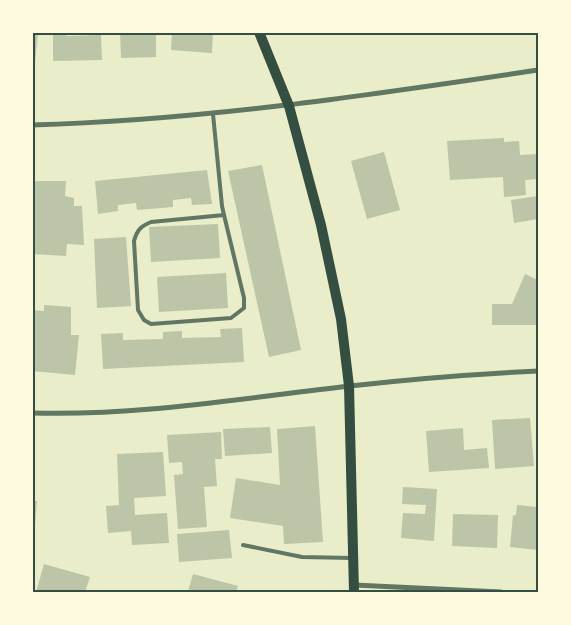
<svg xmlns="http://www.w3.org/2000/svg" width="571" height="625" font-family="Figtree,sans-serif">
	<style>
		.building { fill: #bcc5a7 }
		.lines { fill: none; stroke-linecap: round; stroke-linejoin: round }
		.service { stroke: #617663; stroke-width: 4 }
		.minor { stroke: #617663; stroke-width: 5 }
		.secondary { stroke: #344e41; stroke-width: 10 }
		.neatline { fill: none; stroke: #344e41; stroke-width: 2 }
	</style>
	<rect width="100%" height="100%" fill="#e9edc9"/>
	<g class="building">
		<path d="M32,32h6l-3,32 -3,-1z"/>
		<path d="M53,32h13v4l35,-1 1,25 -49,1z"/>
		<path d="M120,32h36v25l-35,1z"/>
		<path d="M172,32h41l-1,21 -41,-3z"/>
		<path d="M504,138v4l15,-1 1,14 18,-1v25l-13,1 1,15 -22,2 -1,-20 -53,3 -3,-39z"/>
		<path d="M384,152l16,58 -33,9 -16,-58z"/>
		<path d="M262,165l39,185 -32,7 -41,-186z"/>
		<path d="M207,170l5,34 -20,1 -1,-7 -18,2v7l-36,3 -1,-7 -18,2v6l-20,3 -3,-33z"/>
		<path d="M32,181h34l-1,15 9,2v8h8l2,39 -17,-1 -1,12 -34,-2z"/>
		<path d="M538,196v23l-24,4 -3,-23z"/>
		<path d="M218,224l2,34 -69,4 -2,-35z"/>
		<path d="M126,237l5,69 -34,2 -3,-69z"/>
		<path d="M226,273l2,35 -69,4 -2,-35z"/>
		<path d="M525,274l13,6v45h-46v-21h20z"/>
		<path d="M44,305l27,2v28h8l-4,40 -43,-4v-61l12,1z"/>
		<path d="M242,328l2,34 -141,7 -2,-35 22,-1v7l40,-1v-7l19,-1v7l39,-1 -1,-8z"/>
		<path d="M530,418l4,48 -39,3 -3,-49z"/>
		<path d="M315,426l8,116 -39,2 -1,-18 -53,-8 6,-40 44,7 -3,-56z"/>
		<path d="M270,427l2,26 -47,3 -2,-27z"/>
		<path d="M463,428l1,22 23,-2 2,20 -60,4 -3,-41z"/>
		<path d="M221,432l1,27h-7l2,27 -13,1 3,40 -29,2 -4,-54 9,-1 -1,-12 -13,1 -2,-28z"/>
		<path d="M163,452l3,44 -32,2 1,17 32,-2 2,30 -37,2 -1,-14 -23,2 -2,-27 13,-1 -2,-51z"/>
		<path d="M403,487l34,2 -3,52 -33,-3 2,-25 22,1 1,-9 -24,-1z"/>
		<path d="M32,501h5l-3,36h-2z"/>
		<path d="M517,505l21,2v43l-28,-3 3,-32h3z"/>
		<path d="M453,514l45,1 -1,33 -45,-2z"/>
		<path d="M229,530l3,28 -53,4 -2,-28z"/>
		<path d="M44,564l46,13 -5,15h-49z"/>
		<path d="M193,574l45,12 -2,6h-48z"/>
	</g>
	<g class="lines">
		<g class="service">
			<path d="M213,114l9,92 2,9 20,83v10l-13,10 -80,6 -7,-4 -6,-10 -4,-69c3,-11 7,-15 17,-19l73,-7"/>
			<path d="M243,545l59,12 50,1"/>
		</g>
		<g class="minor">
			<path d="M32,125c171,-5 338,-30 506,-55"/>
			<path d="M32,413c110,3 210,-15 318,-27 62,-7 125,-12 188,-15"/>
			<path d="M354,585l147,7"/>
		</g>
		<path class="secondary" d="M259,32l30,74 32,119 20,94 8,67 5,206"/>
	</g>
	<rect width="571" height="625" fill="none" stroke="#fefae0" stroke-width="68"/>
	<rect x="34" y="34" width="503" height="557" class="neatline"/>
</svg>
